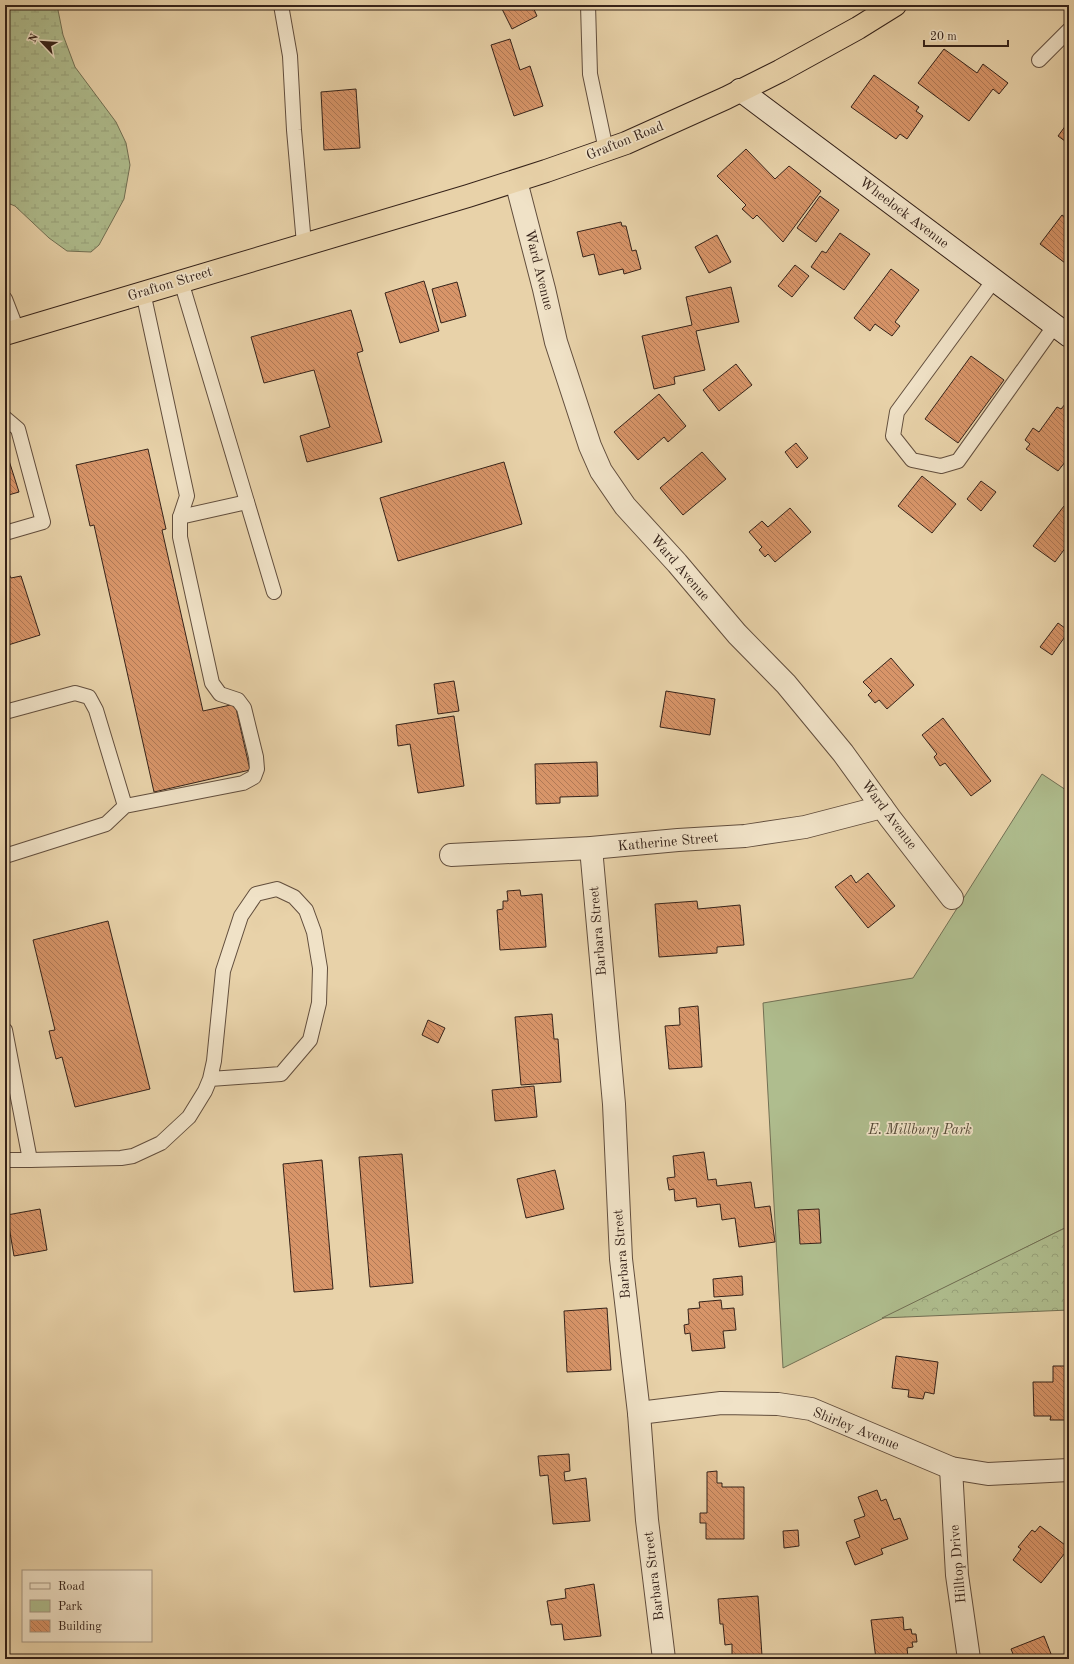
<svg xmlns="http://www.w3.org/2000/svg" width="1074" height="1664" font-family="'Old Standard TT',serif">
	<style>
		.green { fill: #afbd8e; stroke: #727054 }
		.forest { fill: url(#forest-crowns); stroke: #727054 }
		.wetland { fill: url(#wetland-marsh); stroke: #727054 }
		.building { fill: url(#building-back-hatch); stroke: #352219 }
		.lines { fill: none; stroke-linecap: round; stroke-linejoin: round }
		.lane-casing { stroke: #624e3d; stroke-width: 16 }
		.street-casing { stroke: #624e3d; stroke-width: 24 }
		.secondary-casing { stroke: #352219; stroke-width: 24 }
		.highway-casing { stroke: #352219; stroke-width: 24 }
		.lane { stroke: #f0e2c7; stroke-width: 14 }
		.street { stroke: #f0e2c7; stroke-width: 22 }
		.secondary { stroke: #f0e2c7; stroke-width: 22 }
		.highway { stroke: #e8d2a9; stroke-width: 22 }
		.labels { text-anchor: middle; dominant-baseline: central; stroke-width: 3.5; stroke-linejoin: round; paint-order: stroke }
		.street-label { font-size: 14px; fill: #352219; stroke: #f0e2c7 }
		.park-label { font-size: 14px; font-style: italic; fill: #544936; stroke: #f0e2c7 }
	</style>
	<defs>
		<pattern id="forest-crowns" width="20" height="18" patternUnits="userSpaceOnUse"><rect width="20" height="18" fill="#afbd8e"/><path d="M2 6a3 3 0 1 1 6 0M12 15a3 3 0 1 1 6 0" fill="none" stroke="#97a27a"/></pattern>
		<pattern id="wetland-marsh" width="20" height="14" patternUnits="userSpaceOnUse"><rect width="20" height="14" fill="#afbd8e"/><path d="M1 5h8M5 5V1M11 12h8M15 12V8" fill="none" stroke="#97a27a"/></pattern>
		<pattern id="building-back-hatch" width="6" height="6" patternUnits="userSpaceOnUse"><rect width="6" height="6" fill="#d89569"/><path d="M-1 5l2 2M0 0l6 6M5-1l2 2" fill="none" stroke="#b07956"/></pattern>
	</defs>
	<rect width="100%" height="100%" fill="#e8d2a9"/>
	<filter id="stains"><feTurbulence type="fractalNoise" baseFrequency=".005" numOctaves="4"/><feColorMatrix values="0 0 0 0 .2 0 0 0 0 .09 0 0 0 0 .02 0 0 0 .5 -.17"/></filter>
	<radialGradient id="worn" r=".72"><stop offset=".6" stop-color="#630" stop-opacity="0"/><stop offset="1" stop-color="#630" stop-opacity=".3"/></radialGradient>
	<path class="green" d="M1042,774l27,18v434l-286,142 -20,-365 150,-25z"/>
	<path class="forest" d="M1069,1226v84l-187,8z"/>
	<path class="wetland" d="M5,5h52l6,30 12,32 41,55 10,21 4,22 -6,34 -25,46 -8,7 -24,-1 -18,-13 -34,-32 -10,-4z"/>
	<g class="building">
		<path d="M500,5h32l5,11 -25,13z"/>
		<path d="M510,39l10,31 10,-4 13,40 -29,10 -23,-71z"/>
		<path d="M944,49l33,24 6,-9 25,19 -9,11 -6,-5 -24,32 -51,-38z"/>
		<path d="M874,75l45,32 -3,4 7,5 -16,23 -7,-5 -4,5 -45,-32z"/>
		<path d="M356,89l4,59 -36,2 -3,-58z"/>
		<path d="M1069,121v23l-11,-8z"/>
		<path d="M746,149l29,30 14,-13 32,25 -38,51 -26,-27 -4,4 -11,-10 4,-4 -29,-29z"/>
		<path d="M820,196l19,14 -23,32 -19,-14z"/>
		<path d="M1062,215l7,5v46l-29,-22z"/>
		<path d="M621,222l1,4h4l6,25 4,-1 5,19 -17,5 -1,-5 -24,6 -5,-21 -11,3 -6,-25z"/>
		<path d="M840,233l30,21 -26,36 -33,-23 11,-16 4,2z"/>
		<path d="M717,235l14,27 -22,11 -14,-26z"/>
		<path d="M795,265l14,11 -17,21 -14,-11z"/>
		<path d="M891,269l28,21 -24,32 5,4 -8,10 -17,-12 -5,7 -16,-13z"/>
		<path d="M424,281l15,50 -39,12 -15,-50z"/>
		<path d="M457,282l9,34 -25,7 -9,-34z"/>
		<path d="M731,287l8,35 -43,9 9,39 -31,7 1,7 -21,5 -12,-53 50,-11 -6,-28z"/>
		<path d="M351,310l12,41 -6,2 25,89 -75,20 -7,-26 30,-9 -16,-57 -50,13 -13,-46z"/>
		<path d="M971,356l33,24 -46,63 -33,-24z"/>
		<path d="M736,364l16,21 -33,26 -16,-21z"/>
		<path d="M659,394l27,32 -18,16 -4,-5 -26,23 -24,-28z"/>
		<path d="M1066,403l3,2v52l-11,14 -32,-22 4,-5 -5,-4 8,-12 6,4 18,-25 4,2z"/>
		<path d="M796,443l12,15 -11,10 -12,-16z"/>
		<path d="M5,448l14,44 -14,4z"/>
		<path d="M148,449l18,80 -4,1 41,181 32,-7 15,66 -96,22 -60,-267 -4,1 -14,-61z"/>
		<path d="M702,452l24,27 -43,36 -23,-27z"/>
		<path d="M504,462l18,62 -124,37 -18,-63z"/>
		<path d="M922,476l34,28 -24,29 -34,-27z"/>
		<path d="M981,481l15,11 -15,19 -14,-12z"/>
		<path d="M1064,506l5,4v33l-14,19 -22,-16z"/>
		<path d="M790,508l21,24 -36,30 -7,-8 -3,3 -6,-7 3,-3 -13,-15 13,-11 6,6z"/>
		<path d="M9,574l2,4 10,-2 19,59 -35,11v-71z"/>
		<path d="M1058,623l11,8 -17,24 -12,-8z"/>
		<path d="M891,658l23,27 -27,24 -8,-9 -4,3 -7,-8 4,-4 -9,-9z"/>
		<path d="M454,681l5,30 -21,3 -4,-30z"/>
		<path d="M666,691l49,8 -5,36 -50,-8z"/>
		<path d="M454,716l10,70 -46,7 -8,-49 -12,2 -2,-21z"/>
		<path d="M943,718l48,63 -20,15 -26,-33 -5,3 -6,-9 3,-3 -15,-19z"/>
		<path d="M597,762l1,34 -38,1v6l-24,1 -1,-40z"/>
		<path d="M868,873l27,33 -27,22 -33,-41 16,-12 5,8z"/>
		<path d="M520,890l1,6 21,-2 4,53 -46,3 -3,-40 6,-1v-8h5l-1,-10z"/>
		<path d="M697,901l1,8 42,-4 4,40 -27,2v6l-58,4 -4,-53z"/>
		<path d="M108,921l42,168 -75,18 -13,-50 -6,2 -7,-28 6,-1 -22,-90z"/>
		<path d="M698,1006l4,61 -33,2 -4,-43 15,-1 -1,-17z"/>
		<path d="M552,1014l2,25h4l3,43 -40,3 -6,-68z"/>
		<path d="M428,1020l17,8 -7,15 -16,-8z"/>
		<path d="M534,1086l3,31 -42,4 -3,-31z"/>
		<path d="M704,1152l4,28 8,-1 1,7 34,-4 4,26 15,-2 5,36 -36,5 -4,-29 -13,2 -2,-16 -23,3 -1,-9 -21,3 -1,-12 -5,1 -2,-12 8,-1 -2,-21z"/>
		<path d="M402,1154l11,129 -43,4 -11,-130z"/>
		<path d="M322,1160l11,129 -39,3 -11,-128z"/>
		<path d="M555,1170l9,39 -38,9 -9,-39z"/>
		<path d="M40,1209l7,41 -33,6 -7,-41z"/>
		<path d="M819,1209l2,34 -21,1 -2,-34z"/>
		<path d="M742,1276l1,19 -29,2 -1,-18z"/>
		<path d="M721,1300l1,9 12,-1 2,22 -13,1 2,17 -33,3 -2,-18 -5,1 -1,-9 5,-1 -1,-15 12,-1 -1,-6z"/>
		<path d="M607,1308l4,62 -44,2 -3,-61z"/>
		<path d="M896,1356l42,6 -4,32 -9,-2 -2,7 -15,-2 1,-7 -17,-2z"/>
		<path d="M1053,1366h16v47h-2v7h-17l1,-4h-17l-1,-34h20z"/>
		<path d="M569,1454l1,17 -6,1 1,9 21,-3 4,43 -37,3 -5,-49 -8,1 -2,-20z"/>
		<path d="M717,1471v12h5v4h22v52h-38v-16h-6v-10h7v-41z"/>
		<path d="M877,1490l4,11 5,-2 8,21 6,-2 8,21 -27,10 2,5 -28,11 -9,-23 14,-5 -6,-17 11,-4 -7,-19z"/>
		<path d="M1040,1526l29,22 -28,35 -28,-23 8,-11 -3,-2 14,-17 3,2z"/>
		<path d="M798,1530l1,16 -15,2 -1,-17z"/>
		<path d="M594,1584l7,52 -37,4 -2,-16 -11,1 -4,-24 19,-3 -1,-9z"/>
		<path d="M758,1596l4,60 -30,2v-14l-7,1 -2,-21h-3l-2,-25z"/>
		<path d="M903,1617l1,13 7,-1 1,5h4l1,8h-5l1,5 -6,1 1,9 -32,2 -5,-39z"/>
		<path d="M1044,1636l9,23h-38l-4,-10z"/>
	</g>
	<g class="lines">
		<defs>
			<g id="lane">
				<path d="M281,5l9,51 4,74 10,114"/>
				<path d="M588,5l2,69 16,76"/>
				<path d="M1039,60l30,-30"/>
				<path d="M994,280l-97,132 -4,24 19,24 29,6 17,-5 97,-136"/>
				<path d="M181,281l93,311"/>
				<path d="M5,299l12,31"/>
				<path d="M5,418l13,11 25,93 -38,11"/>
				<path d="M180,517l67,-15"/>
				<path d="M5,712l70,-19 14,4 7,13 29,96"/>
				<path d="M5,856l101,-32 19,-18 118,-23 11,-6 3,-8 -1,-12 -12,-49 -6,-8 -18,-6 -8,-11 -32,-146v-20l7,-21 -44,-204"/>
				<path d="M5,1030l25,130h-25"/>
				<path d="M30,1160l91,-2 12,-2 28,-13 28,-26 16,-26 5,-12 4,-18 9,-90 18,-55 15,-22 21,-5 17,8 12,13 8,22 6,36 -1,35 -9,37 -29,34 -71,5"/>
			</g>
			<g id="street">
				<path d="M516,181l28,108 12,53 34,104 11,25 24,35 52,57 60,71 49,50 57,69 47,65 62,80"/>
				<path d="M591,848l23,256 7,155 18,154 8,107 17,139"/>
				<path d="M451,855l140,-7 87,-8 67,-4 60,-9 77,-20"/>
				<path d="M639,1413l82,-10 57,1 33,5 140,59 37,6 81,-4"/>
				<path d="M951,1468l6,107 12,84"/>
			</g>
			<path id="secondary" d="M740,90l329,246"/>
			<path id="highway" d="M5,334l463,-138 78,-25 80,-28 100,-45 54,-27 78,-43 37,-23"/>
		</defs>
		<use href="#lane" class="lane-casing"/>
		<use href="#street" class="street-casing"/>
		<use href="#secondary" class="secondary-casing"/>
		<use href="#highway" class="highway-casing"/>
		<use href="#lane" class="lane"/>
		<use href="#street" class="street"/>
		<use href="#secondary" class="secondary"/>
		<use href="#highway" class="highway"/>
	</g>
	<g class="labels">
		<g class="street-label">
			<text transform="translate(625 141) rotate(-22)">Grafton Road</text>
			<text transform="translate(904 213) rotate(37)">Wheelock Avenue</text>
			<text transform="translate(539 270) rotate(76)">Ward Avenue</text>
			<text transform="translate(170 284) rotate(-17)">Grafton Street</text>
			<text transform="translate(680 568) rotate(49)">Ward Avenue</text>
			<text transform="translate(889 815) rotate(53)">Ward Avenue</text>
			<text transform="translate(668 842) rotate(-5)">Katherine Street</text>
			<text transform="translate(598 931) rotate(-95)">Barbara Street</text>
			<text transform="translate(622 1254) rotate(-95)">Barbara Street</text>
			<text transform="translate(856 1429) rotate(22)">Shirley Avenue</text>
			<text transform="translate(958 1564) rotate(-95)">Hilltop Drive</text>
			<text transform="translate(654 1576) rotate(-97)">Barbara Street</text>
		</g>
		<g class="park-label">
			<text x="920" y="1130">E. Millbury Park</text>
		</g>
	</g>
	<rect width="1074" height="1664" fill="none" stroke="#e8d2a9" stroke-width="20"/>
	<rect x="6" y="6" width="1062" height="1652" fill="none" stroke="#352219" stroke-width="2"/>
	<rect x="10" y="10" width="1054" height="1644" fill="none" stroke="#352219"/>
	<rect x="22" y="1570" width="130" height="72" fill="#f0e2c7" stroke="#a59581"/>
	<rect x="30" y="1583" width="20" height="6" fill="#f0e2c7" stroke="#a59581"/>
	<text x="58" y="1590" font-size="12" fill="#352219">Road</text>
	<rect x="30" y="1600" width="20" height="12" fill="#afbd8e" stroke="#a59581"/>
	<text x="58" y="1610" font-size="12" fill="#352219">Park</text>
	<rect x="30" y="1620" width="20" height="12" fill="url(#building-back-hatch)" stroke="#a59581"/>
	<text x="58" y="1630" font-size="12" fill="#352219">Building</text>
	<g transform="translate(42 42) rotate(295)" stroke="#f0e2c7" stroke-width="3" paint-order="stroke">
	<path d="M0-3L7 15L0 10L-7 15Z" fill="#352219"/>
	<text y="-6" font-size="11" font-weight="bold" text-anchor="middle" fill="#352219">N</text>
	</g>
	<path d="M924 40v6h84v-6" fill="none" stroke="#352219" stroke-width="2"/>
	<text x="930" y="40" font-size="12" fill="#352219" stroke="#f0e2c7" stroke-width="3" paint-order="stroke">20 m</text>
	<rect width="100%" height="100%" filter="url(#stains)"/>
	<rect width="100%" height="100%" fill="url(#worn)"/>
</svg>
